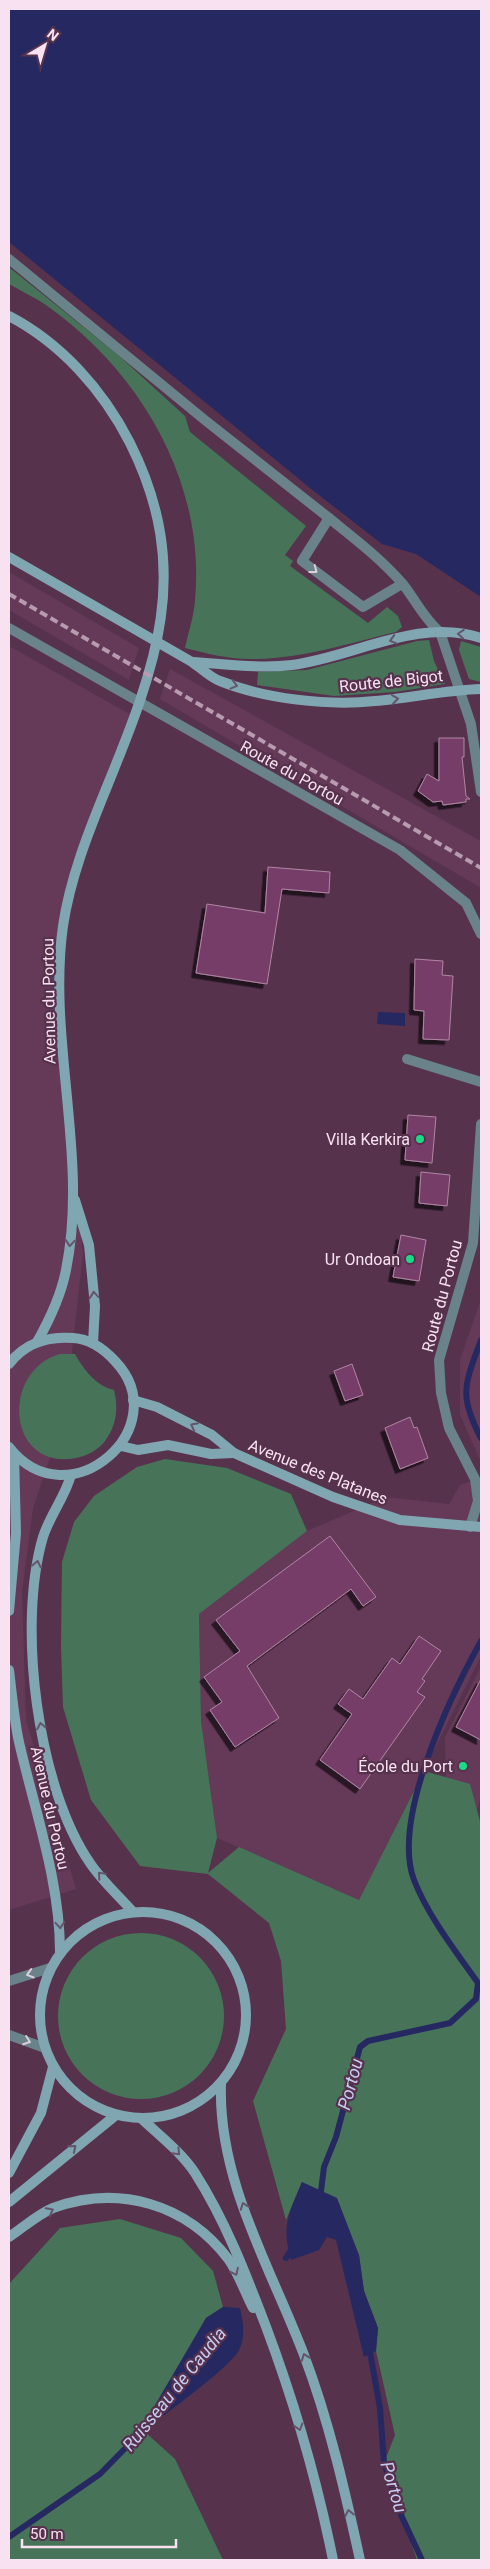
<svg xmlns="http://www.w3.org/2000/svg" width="490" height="2569" font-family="Roboto,sans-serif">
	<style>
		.built { fill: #653a59 }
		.green { fill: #477459 }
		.water { fill: #262861 }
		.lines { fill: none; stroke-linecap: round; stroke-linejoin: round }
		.stream { stroke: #262861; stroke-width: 6 }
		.building { fill: #773e69; stroke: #b086a4; filter: url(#shadow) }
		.lane { stroke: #6a8289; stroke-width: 10 }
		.street { stroke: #6a8289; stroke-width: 10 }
		.secondary { stroke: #80a6b1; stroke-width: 10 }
		.rail { stroke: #b79baf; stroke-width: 4; stroke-dasharray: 8 4; stroke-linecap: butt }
		.oneway { stroke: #dccedb }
		.oneway2 { stroke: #63556b }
		.poi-dot { fill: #1cd988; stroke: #56324d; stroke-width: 2 }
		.labels { text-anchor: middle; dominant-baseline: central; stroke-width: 4.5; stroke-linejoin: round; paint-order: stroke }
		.street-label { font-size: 16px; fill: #f8e1f0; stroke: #56324d }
		.poi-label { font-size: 16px; fill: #f8e1f0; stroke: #56324d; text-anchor: end }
		.water-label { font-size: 18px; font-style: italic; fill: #c5ccf0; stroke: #56324d }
	</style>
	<defs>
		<filter id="shadow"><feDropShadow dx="-4.5" dy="4.5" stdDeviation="0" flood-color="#0009"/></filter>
	</defs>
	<rect width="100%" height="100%" fill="#56324d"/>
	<g class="built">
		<path d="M9,572l130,76 -10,32 -120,-70z"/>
		<path d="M9,646l124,70 -62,166 -13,134 25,238 -18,159 -32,95 -11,84 4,128 50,169 -67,21z"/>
		<path d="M170,669l311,172v47l-321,-189z"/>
		<path d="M481,1299v163l-21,-47v-55z"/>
		<path d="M481,1478v178l-122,244 -142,-62 -16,-117 -2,-107 108,-83 79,-34 63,7 11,-19z"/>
		<path d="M481,1667v128l-6,24 -28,-6 -2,-76z"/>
	</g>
	<g class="green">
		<path d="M10,268l107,86 68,62 5,16 116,94 -21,29 8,6 -3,5 78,57 19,-16 11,9 4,11 -6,5c-46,11 -92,26 -139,27 -24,1 -49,-5 -72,-11 3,-15 9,-32 10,-48 11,-117 -55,-229 -149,-295 -12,-8 -25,-14 -37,-21z"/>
		<path d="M429,640l5,21 11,23 -50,8 -61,4 -77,-11 1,-13 49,-2 110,-29z"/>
		<path d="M461,641l20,6v35l-12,-3 -10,-29z"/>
		<path d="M60,1354h15c9,16 21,32 39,36 5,19 2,36 -9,51 -7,9 -18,15 -29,17 -69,13 -76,-87 -16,-104z"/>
		<path d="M165,1459l62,9 64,26 16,37 -108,83 2,107 16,117 -9,35 31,-26 120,53 65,-129 46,13 11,41v735h-64l-33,-97 11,-28 -19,-84 2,-23 -14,-37 -5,-36 -57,-73 -16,38 -33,-119 33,-72 -5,-68 -12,-38 -61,-49 -68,-8 -49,-66 -28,-93 -2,-61 1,-84 12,-40 20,-26 43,-29z"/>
		<circle cx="141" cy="2016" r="83"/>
		<path d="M120,2219l61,19 32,33 10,36 -17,11 -62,113 31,28 48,101h-214v-276l51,-56z"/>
	</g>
	<g class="water">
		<path d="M9,9h472v588l-65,-43 -34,-10 -67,-52 -306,-250z"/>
		<path d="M378,1012l27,1v13l-28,-2z"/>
		<path d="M302,2182l35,16 22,57 5,36 14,37 -2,23 -12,6 -28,-117 -9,-3 -8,13 -28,10c-10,-35 -2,-47 11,-78z"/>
		<path d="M223,2307l17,1c3,13 6,29 -1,42 -8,17 -77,66 -95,81l-3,-2 65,-111z"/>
	</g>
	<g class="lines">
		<g class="stream">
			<path d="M481,1340c-16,44 -23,55 0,98"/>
			<path d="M320,2199l4,-32 12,-30 24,-90 8,-6 82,-18 26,-24 2,-16c-22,-31 -50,-67 -64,-103 -23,-61 37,-185 67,-239"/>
			<path d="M286,2258l8,-12"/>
			<path d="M369,2347l11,61 4,55 18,54 20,43"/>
			<path d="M9,2537l91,-63 49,-50"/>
		</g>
	</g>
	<g class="building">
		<path d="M439,738h25v19h-2l4,39 4,3h-4v3l-23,3 -1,-4 -9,1 -15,-11 9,-17 12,7z"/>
		<path d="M268,867l62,5 -1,21 -47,-4 -15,95 -71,-11 11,-69 58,9z"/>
		<path d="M415,959l28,2 -1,14 11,1 -4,64 -26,-1 1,-28 -10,-1z"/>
		<path d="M408,1115l28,2 -4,46 -27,-3z"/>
		<path d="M421,1172l29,3 -3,31 -28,-3z"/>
		<path d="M401,1235l25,5 -7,41 -26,-4z"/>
		<path d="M352,1364l11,31 -18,6 -11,-30z"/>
		<path d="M410,1417l4,11 3,-1 11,31 -28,11 -15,-41z"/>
		<path d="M330,1536l46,61 -13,9 -12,-17 -104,77 32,52 -44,29 -25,-37 12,-8 -18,-25 36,-26 -24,-31z"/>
		<path d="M419,1636l22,15 -19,28 3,2 -8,11 8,5 -65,92 -40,-29 32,-46 -14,-10 11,-15 14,10 29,-41 8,6z"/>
		<path d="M481,1679v61l-25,-13z"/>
	</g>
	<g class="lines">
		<g class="lane">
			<path d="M402,584l-39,23 -61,-46 27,-43c26,21 51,40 73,65 13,16 22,36 38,49l31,92 10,68"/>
			<path d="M407,1059l74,23"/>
		</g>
		<g class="street">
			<path d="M9,259l197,162 123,97"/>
			<path d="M9,628l391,222 66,53 15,31"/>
			<path d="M470,1527l8,-26 -3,-22 -26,-51 -8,-35 -2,-33 34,-117 8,-119"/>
			<path d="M9,1981l41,-13"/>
			<path d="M9,2035l36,13"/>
		</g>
		<g class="secondary">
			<path d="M9,316c52,27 94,74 121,127 64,128 26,223 -24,346 -18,44 -36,90 -43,137 -16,114 26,231 3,344 -5,26 -16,49 -29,72"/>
			<path d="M9,557l183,105c9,6 19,16 28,19 45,18 108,25 155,20 36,-3 70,-11 106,-12"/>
			<path d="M193,662c32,2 67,7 99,3 62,-8 126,-48 189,-27"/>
			<path d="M75,1200l14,45 6,61 -2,37"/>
			<path d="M9,1364c15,-20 38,-28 64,-26 16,1 31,11 42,23 63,66 -47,162 -106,86"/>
			<path d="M133,1400l24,7 55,28 22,18 99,44 67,23 81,7"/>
			<path d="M121,1446l17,4 30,-5 43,9 23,-1"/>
			<path d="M71,1475c-6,22 -21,40 -28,62 -26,88 -6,249 47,326 12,18 29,33 43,49"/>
			<path d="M9,1611l7,-78 -2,-79"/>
			<path d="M9,1670c3,24 5,49 10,72 16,70 41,139 41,210"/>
			<circle cx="143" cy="2015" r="103"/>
			<path d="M221,2085c-3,96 50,183 83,270 25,66 41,136 56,205"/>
			<path d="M142,2119c18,17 39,33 53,54 30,47 50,99 70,151 29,77 52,156 68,236"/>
			<path d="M9,2173l32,-60 12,-46"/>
			<path d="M9,2202l107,-87"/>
			<path d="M9,2237c14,-9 29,-23 44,-29 66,-24 134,-4 176,52 10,14 16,33 24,48"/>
		</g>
		<path class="rail" d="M9,594l472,274"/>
	</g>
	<defs><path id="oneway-chevron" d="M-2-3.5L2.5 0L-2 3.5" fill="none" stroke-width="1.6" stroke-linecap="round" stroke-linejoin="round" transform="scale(1.25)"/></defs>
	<g class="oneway">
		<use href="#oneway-chevron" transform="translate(314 570) rotate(37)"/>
		<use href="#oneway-chevron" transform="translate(30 1974) rotate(164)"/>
		<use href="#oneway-chevron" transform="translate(27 2041) rotate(20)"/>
	</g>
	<g class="oneway2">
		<use href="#oneway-chevron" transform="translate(461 634) rotate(-176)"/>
		<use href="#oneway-chevron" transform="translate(393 640) rotate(164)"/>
		<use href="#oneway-chevron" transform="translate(234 685) rotate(15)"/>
		<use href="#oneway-chevron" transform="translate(395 699) rotate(-8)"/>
		<use href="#oneway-chevron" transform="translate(70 1243) rotate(95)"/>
		<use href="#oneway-chevron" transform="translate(94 1295) rotate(-95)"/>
		<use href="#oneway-chevron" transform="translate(194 1426) rotate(-153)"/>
		<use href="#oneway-chevron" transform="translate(37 1564) rotate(-78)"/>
		<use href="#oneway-chevron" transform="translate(41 1726) rotate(-101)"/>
		<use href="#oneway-chevron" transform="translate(101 1875) rotate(-131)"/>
		<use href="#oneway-chevron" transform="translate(60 1925) rotate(85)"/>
		<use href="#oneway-chevron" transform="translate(73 2148) rotate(-40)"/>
		<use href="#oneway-chevron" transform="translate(177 2152) rotate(46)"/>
		<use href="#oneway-chevron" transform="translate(244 2206) rotate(-110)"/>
		<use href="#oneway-chevron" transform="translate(50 2211) rotate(-27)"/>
		<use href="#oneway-chevron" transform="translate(235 2272) rotate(64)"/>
		<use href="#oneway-chevron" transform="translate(305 2357) rotate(-110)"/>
		<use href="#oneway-chevron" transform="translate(299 2427) rotate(73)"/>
		<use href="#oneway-chevron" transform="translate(349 2513) rotate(-102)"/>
	</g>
	<g class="poi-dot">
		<circle cx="420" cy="1139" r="5"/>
		<circle cx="410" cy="1259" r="5"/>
		<circle cx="463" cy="1766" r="5"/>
	</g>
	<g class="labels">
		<g class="street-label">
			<text transform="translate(391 681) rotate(-6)">Route de Bigot</text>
			<text transform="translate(292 773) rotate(29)">Route du Portou</text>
			<text transform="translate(49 1001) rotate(-91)">Avenue du Portou</text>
			<text transform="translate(442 1296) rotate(-75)">Route du Portou</text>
			<text transform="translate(318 1472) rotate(22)">Avenue des Platanes</text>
			<text transform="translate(50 1808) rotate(77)">Avenue du Portou</text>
		</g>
		<g class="poi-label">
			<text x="410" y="1139">Villa Kerkira</text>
			<text x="400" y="1259">Ur Ondoan</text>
			<text x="453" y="1766">École du Port</text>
		</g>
		<g class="water-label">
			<text transform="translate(350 2084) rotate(-75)">Portou</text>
			<text transform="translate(174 2389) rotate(-51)">Ruisseau de Caudia</text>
			<text transform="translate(394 2487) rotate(73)">Portou</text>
		</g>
	</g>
	<rect width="490" height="2569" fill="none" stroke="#f8e1f0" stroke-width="20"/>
	<g transform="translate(45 45) rotate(38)" stroke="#56324d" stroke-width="4" paint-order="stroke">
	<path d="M0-4L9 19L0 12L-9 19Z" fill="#f8e1f0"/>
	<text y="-8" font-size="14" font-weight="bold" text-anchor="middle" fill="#f8e1f0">N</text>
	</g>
	<path d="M22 2539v8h154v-8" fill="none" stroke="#f8e1f0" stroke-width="2.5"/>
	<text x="30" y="2539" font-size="15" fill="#f8e1f0" stroke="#56324d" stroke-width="4" paint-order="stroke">50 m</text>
</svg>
